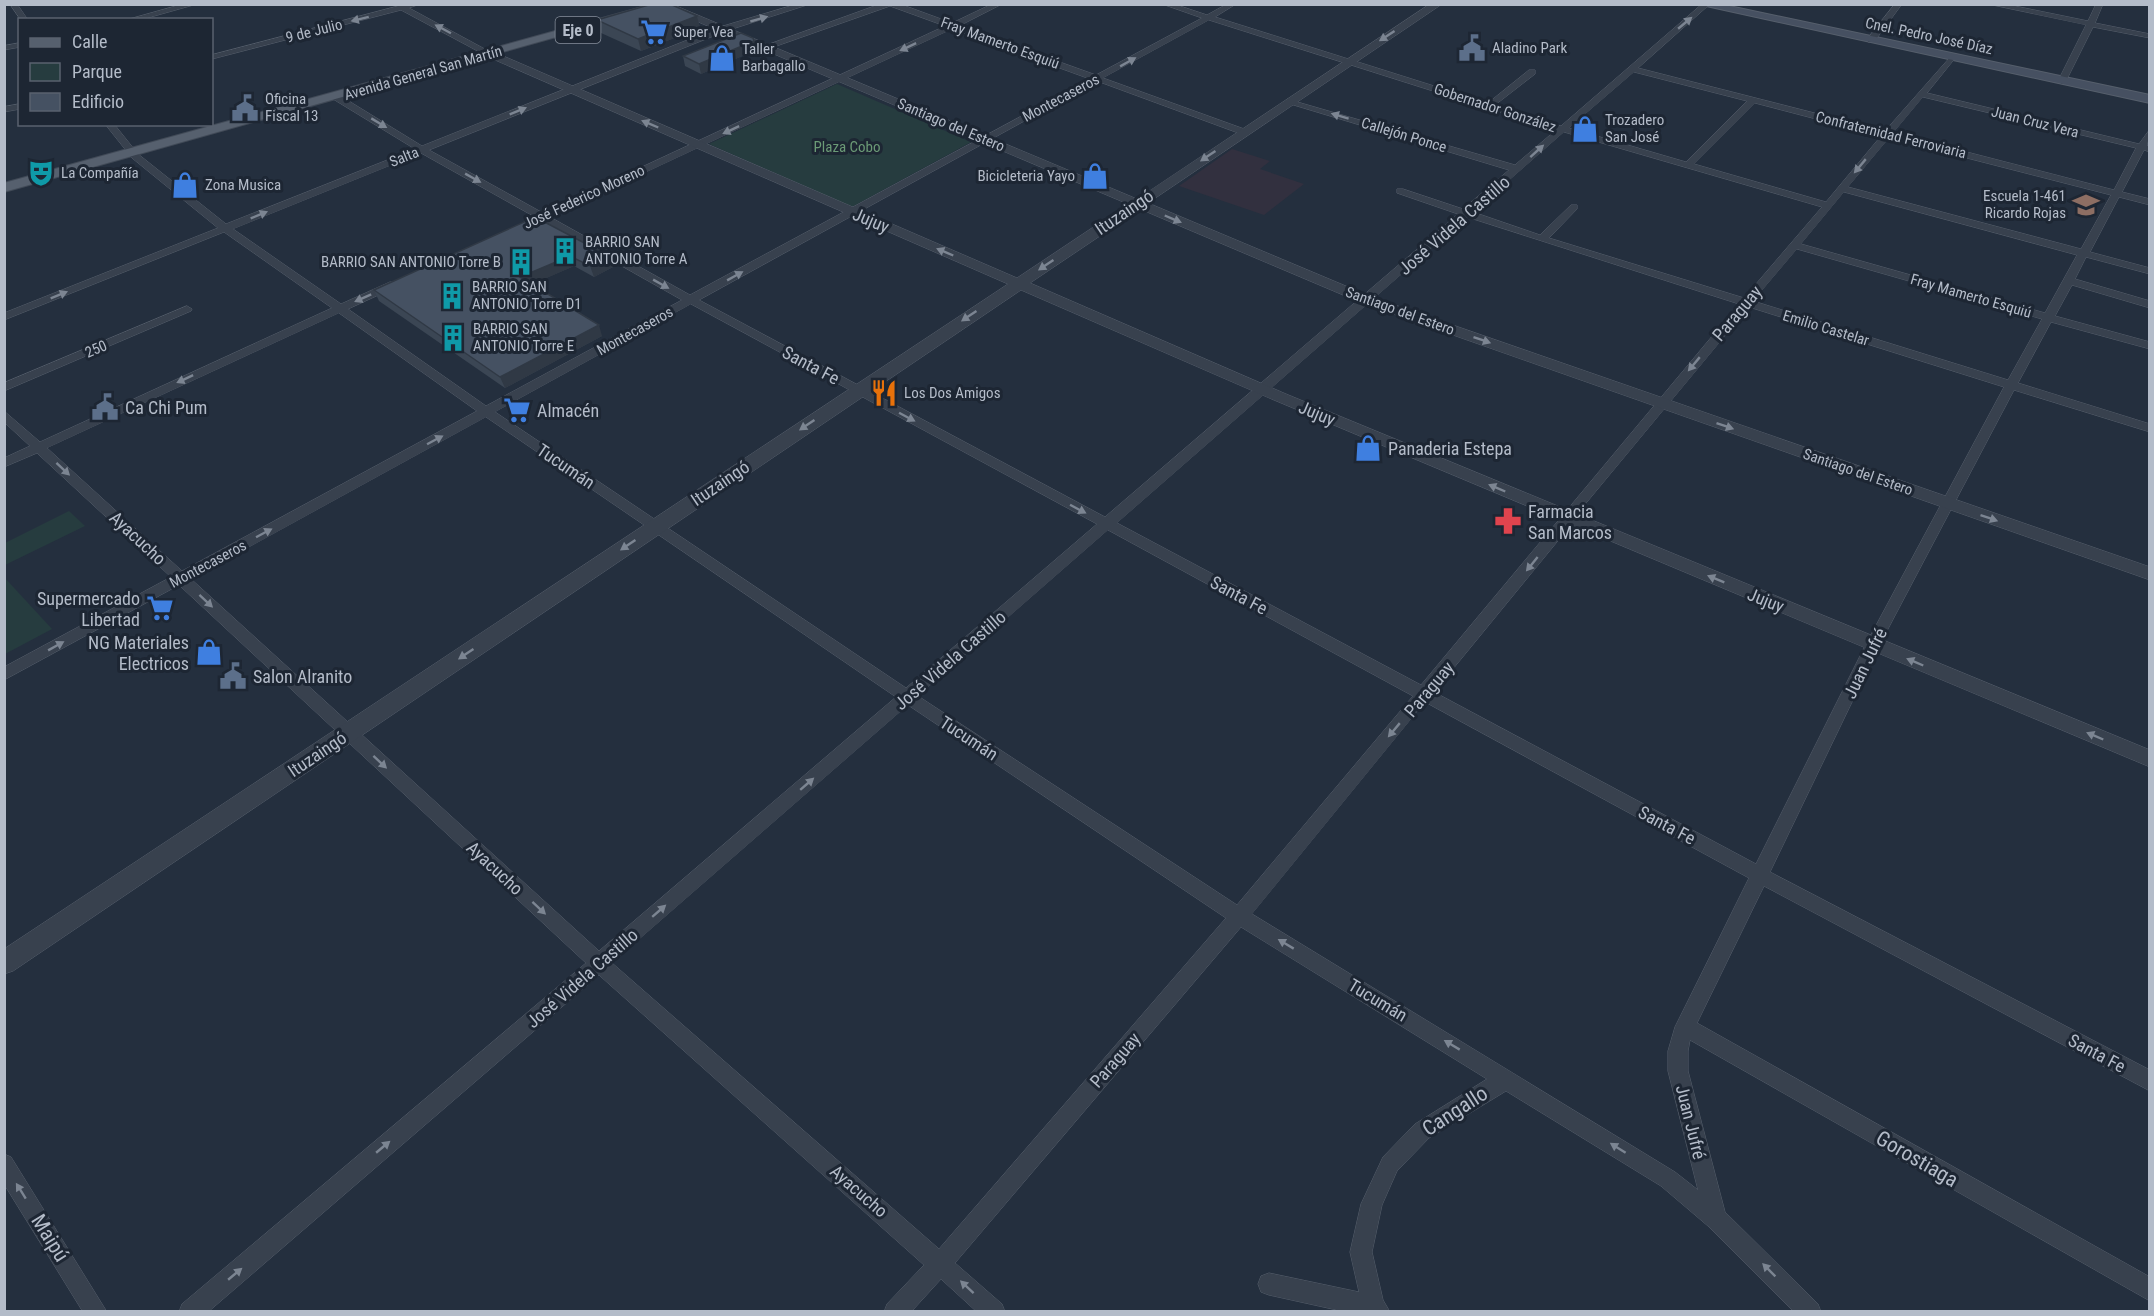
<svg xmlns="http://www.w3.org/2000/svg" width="2154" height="1316" font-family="'Roboto Condensed',sans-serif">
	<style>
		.medical { fill: #32303f }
		.green { fill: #263c3f }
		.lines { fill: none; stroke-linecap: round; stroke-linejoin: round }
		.minor-casing { stroke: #565f6c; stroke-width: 1 }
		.tertiary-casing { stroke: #565f6c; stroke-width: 1 }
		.secondary-casing { stroke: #565f6c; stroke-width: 2 }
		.primary-casing { stroke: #414a57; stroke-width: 2 }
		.minor { fill: #38414e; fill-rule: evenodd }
		.tertiary { fill: #38414e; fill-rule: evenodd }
		.secondary { fill: #465061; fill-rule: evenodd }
		.primary { fill: #56606e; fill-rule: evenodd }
		.wall { fill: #3b4654 }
		.shaded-wall { fill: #303945 }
		.building { fill: #455162; stroke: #303945; stroke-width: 1.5 }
		.oneway { fill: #7c8592 }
		.labels { text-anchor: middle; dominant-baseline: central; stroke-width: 6; stroke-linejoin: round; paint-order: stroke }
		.far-street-label { font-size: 15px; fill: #b4bcc9; stroke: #1d2633 }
		.far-poi-label { font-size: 15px; fill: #b4bcc9; stroke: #1d2633; text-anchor: start }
		.far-park-label { font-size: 15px; fill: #6b9a76; stroke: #1d2633 }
		.shield { fill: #1d2633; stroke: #878f9c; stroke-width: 1.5 }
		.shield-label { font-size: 16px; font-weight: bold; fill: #b4bcc9 }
		.street-label { font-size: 18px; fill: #b4bcc9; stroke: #1d2633 }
		.poi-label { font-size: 18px; fill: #b4bcc9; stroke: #1d2633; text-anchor: start }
		.near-street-label { font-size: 21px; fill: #b4bcc9; stroke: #1d2633 }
	</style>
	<rect width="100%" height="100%" fill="#242f3e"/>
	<path class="medical" d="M1232,149l38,12 -10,8 44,15 -40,31 -85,-29z"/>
	<g class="green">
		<path d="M837,84l134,58 -119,65 -143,-63z"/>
		<path d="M69,511l16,15 -80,39v-22z"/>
		<path d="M4,577l48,52 -47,25h-1z"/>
	</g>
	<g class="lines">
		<defs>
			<g id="minor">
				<path d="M10,4h7l11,16h-7z"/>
				<path d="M183,4h14l-57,16h-14z"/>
				<path d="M406,4h14l-11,4 85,46 -7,2 -86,-46 -189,49v-4z"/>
				<path d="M797,4h13l-84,27 -297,119 114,63 402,-187 -55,-20 -122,43 -7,-2 119,-43h20l52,19 40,-19h10l-43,22 137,49 106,-57 -40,-14h12l33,11 20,-11h9l-21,13 273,86 41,-33h6v4l-40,31 66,21 141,-122h8l-72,64 247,63 67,-76 4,2 -29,36 212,51 11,-15 -3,17h3v6l-6,-2 -22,42 28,7v6l-31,-8 -29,55 60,16v6l-64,-17 -11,22 75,22v7l-78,-23 -17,31 95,26v7l-99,-27 -33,61 132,41v8l-136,-42 -134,254 -110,228 380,198v21l-386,-205 -67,137 453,254v24l-460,-261 -2,11v20l37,141 93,92 3,8h-27l-86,-86 -47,-40 -155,-95 -77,47 -32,33 -15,34 -10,47 11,48 7,12h-44l-77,-17 -8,-3 -3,-8 3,-8 8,-3 90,19 -9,-40 11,-48 22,-47 32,-33 72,-45 -246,-152 -286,336 47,41 3,8h-28l-36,-33 -30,33h-27l3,-8 37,-39 -325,-290 -391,337h-29l3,-8 404,-341 -407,-378 -175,95v-13l167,-90 -134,-124 -33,14v-9l26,-12 -26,-24v-11l36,31 292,-134 -108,-76 -220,88v-7l214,-85 -86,-70 -27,-34h9l24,30 88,70 189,-75 -82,-50v-4h6l83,51 298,-119zM1209,20l347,110 -41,35 -228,-66v4l222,67 -46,39 -60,-20h-6v4l61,21 -353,303 -406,-217 398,-219 144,53h6v-4l-144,-52zM952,29l138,50 -400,216 -140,-78zM1634,72l113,29 -61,61 -117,-34zM1923,97l213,51 -22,42 -221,-57zM1755,103l126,33 -55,66 -132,-38zM1564,132l258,75 -78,91 -195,-60 28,-29v-4h-6l-31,30 -67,-23zM1889,138l222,57 -30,54 -233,-62zM421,153l114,64 -4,3 1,2 10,-1 140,79 -196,106 -138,-97 50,-23v-4h-8l-49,22 -108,-75zM1844,192l233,63 -32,58 -244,-69zM1467,217l272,87 -318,381 -304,-162zM1797,249l245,70 -34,61 -255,-79zM691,304l406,220 -191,164 -411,-276zM1749,307l255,80 -138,257 -110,220 -322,-172 127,-155 21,-29zM339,313l138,98 -295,160 -135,-123zM486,417l410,280 -297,254 -408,-372zM1108,530l305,166 -176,209 -319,-209zM1425,702l324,176 -74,149 -7,24v20l30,119 -23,-18 -423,-258zM908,705l318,213 -287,331 -327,-286z"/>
				<path d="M1895,4h7l-28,38h-6v-4z"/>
				<path d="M1988,4h17l83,17 8,-17h7l-8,19 55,11v4l-57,-11 -27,54 -4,3 -4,-3 28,-56z"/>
				<path d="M20,43v4l-16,3v-4z"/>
				<path d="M20,104v5l-16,3v-5z"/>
				<path d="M187,306l5,3 -1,2 -187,80v-8z"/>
				<path d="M4,1154l7,3 96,155h-24l-79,-128z"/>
			</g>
			<path id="tertiary" d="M1430,4h12l-294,199 224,94 778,270v13l-788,-277 -222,-94 -110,74 256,111 864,356v17l-876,-367 -253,-110 -1008,681 -9,3v-25l1004,-665 -522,-228v-4h8l523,226 111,-74 -458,-194v-4h6l461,193z"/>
			<path id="secondary" d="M1697,4h23l430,91v8z"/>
			<path id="primary" d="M653,4h21l-670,188v-9z"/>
		</defs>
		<use href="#minor" class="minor-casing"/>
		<use href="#tertiary" class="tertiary-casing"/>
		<use href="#secondary" class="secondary-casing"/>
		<use href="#primary" class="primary-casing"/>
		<use href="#minor" class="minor"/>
		<use href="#tertiary" class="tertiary"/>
		<use href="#secondary" class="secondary"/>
		<use href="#primary" class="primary"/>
	</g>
	<g class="wall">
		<path d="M697,16l3,12 -59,23 -40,-18 -4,-13z"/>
		<path d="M756,50l-55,24 -16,-8 -2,-10z"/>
		<path d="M535,217l74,39 4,11 -19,10 -20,-11 -42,18 70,52 -97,52 -126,-87 -5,-11z"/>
	</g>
	<g class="shaded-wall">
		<path d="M697,16l3,12 -59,23 -3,-12z"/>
		<path d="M754,41l2,9 -55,24 -2,-10z"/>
		<path d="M570,256l4,10 -50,22 -4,-11z"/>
		<path d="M609,256l4,11 -19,10 -4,-11z"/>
		<path d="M599,325l3,11 -97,52 -5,-11z"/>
	</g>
	<g class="building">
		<path d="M652,4h18l27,12 -59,23 -41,-19z"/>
		<path d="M741,33l12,5 1,3 -55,23 -16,-8z"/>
		<path d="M535,217l74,39 -19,10 -20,-10 -50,21 79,48 -99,52 -126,-87z"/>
	</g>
	<defs><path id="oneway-solid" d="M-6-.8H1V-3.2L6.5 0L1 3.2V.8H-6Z" transform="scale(1.5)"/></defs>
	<g class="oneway">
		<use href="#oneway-solid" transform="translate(360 19) rotate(166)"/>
		<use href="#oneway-solid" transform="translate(759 19) rotate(-16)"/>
		<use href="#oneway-solid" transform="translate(1685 23) rotate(-40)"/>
		<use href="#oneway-solid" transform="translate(443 29) rotate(-152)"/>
		<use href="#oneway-solid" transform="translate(1387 36) rotate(147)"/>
		<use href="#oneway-solid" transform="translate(908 47) rotate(155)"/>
		<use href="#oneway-solid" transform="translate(1128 62) rotate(-29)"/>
		<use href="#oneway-solid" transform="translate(518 111) rotate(-22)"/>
		<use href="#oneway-solid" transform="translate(1340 116) rotate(-163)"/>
		<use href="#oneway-solid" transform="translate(379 123) rotate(31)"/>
		<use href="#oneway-solid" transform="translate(650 124) rotate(-157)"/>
		<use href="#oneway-solid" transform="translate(731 130) rotate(155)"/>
		<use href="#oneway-solid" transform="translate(1537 151) rotate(-42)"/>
		<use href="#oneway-solid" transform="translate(1208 156) rotate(146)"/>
		<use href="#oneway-solid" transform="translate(1860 166) rotate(130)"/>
		<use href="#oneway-solid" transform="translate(473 178) rotate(29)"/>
		<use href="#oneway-solid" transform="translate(259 215) rotate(-22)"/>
		<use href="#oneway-solid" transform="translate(1173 219) rotate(23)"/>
		<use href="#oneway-solid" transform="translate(945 252) rotate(-157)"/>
		<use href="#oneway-solid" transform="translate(1046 265) rotate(146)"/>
		<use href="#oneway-solid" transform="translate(735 276) rotate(-29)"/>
		<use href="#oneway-solid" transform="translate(661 284) rotate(29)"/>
		<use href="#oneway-solid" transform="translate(59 295) rotate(-22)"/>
		<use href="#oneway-solid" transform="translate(363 298) rotate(156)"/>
		<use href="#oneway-solid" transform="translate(969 316) rotate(146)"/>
		<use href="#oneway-solid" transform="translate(1482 340) rotate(19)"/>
		<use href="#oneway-solid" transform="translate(1694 364) rotate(130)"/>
		<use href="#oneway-solid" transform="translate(185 379) rotate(155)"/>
		<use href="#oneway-solid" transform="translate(907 417) rotate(28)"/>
		<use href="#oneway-solid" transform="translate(807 425) rotate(146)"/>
		<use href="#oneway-solid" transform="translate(1725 426) rotate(19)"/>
		<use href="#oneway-solid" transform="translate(435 440) rotate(-28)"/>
		<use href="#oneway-solid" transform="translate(63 469) rotate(43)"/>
		<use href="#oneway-solid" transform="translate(1497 488) rotate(-157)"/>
		<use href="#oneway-solid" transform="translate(1078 509) rotate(28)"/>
		<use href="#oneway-solid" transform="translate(1989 518) rotate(19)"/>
		<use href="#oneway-solid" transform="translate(264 533) rotate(-28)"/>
		<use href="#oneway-solid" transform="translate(628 545) rotate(146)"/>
		<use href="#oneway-solid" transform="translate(1532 564) rotate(129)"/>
		<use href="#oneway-solid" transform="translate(1716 579) rotate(-158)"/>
		<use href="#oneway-solid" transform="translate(206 601) rotate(43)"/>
		<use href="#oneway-solid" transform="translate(56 646) rotate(-29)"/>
		<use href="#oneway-solid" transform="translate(466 654) rotate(146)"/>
		<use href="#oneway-solid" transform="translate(1915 662) rotate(-157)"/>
		<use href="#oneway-solid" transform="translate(1394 730) rotate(130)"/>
		<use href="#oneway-solid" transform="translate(2095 736) rotate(-157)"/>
		<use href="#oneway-solid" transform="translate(380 762) rotate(43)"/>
		<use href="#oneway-solid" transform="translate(807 784) rotate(-41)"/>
		<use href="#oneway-solid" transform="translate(539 908) rotate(43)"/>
		<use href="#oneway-solid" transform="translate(659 911) rotate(-41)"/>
		<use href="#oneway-solid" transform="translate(1286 944) rotate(-149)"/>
		<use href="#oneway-solid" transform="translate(1452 1045) rotate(-149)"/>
		<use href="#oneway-solid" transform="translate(383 1147) rotate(-40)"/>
		<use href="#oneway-solid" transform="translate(1618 1148) rotate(-148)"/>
		<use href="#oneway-solid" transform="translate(21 1191) rotate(-122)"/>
		<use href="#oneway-solid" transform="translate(1769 1270) rotate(-135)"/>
		<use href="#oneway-solid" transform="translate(235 1274) rotate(-40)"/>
		<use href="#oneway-solid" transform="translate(967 1287) rotate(-137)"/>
	</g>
	<defs>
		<symbol id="supermarket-bare" viewBox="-9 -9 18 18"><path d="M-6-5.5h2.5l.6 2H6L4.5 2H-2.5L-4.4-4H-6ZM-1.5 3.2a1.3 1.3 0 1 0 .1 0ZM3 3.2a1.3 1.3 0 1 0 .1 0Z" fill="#3f7fe0" stroke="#1d2633" stroke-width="2.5" paint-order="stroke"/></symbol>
		<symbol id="civic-bare" viewBox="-9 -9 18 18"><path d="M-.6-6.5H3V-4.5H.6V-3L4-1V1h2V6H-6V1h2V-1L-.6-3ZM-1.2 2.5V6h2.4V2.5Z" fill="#5c6f8a" stroke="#1d2633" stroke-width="2.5" paint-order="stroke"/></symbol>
		<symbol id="shop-bare" viewBox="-9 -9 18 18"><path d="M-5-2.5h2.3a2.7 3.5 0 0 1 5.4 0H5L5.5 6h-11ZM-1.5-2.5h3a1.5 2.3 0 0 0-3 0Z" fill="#3f7fe0" stroke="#1d2633" stroke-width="2.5" paint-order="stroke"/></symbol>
		<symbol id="theatre-bare" viewBox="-9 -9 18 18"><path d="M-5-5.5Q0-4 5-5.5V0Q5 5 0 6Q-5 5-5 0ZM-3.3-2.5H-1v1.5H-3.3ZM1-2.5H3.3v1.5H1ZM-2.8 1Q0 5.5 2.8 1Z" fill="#0f9aa8" stroke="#1d2633" stroke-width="2.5" paint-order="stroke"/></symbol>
		<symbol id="school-bare" viewBox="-9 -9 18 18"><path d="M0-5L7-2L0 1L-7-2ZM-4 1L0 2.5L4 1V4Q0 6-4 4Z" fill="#8d6e63" stroke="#1d2633" stroke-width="2.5" paint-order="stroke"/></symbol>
		<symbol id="building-bare" viewBox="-9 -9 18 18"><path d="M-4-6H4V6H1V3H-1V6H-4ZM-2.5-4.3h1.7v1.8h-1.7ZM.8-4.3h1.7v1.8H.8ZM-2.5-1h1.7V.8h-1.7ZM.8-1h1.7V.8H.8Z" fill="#0f9aa8" stroke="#1d2633" stroke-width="2.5" paint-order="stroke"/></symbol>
		<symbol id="restaurant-bare" viewBox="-9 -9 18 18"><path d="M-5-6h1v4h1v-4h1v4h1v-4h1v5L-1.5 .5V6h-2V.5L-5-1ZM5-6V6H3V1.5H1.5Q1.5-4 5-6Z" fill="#e8710a" stroke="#1d2633" stroke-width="2.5" paint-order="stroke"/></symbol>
		<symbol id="pharmacy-bare" viewBox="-9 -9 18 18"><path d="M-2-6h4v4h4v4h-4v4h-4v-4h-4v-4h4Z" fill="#e0444e" stroke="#1d2633" stroke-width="2.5" paint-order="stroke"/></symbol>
	</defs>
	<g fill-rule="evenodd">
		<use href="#supermarket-bare" x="635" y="13" width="38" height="38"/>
		<use href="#civic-bare" x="1453" y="29" width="38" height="38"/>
		<use href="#shop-bare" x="703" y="39" width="38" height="38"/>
		<use href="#civic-bare" x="226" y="89" width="38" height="38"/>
		<use href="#shop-bare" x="1566" y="110" width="38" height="38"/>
		<use href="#theatre-bare" x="22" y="154" width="38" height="38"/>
		<use href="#shop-bare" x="1076" y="157" width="38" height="38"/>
		<use href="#shop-bare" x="166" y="166" width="38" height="38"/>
		<use href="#school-bare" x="2067" y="186" width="38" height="38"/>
		<use href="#building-bare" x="546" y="232" width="38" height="38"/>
		<use href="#building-bare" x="502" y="243" width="38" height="38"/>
		<use href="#building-bare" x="433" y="277" width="38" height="38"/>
		<use href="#building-bare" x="434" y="319" width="38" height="38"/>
		<use href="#restaurant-bare" x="865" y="374" width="38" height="38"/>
		<use href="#civic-bare" x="86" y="388" width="38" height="38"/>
		<use href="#supermarket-bare" x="498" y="391" width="38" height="38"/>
		<use href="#shop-bare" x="1349" y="429" width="38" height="38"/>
		<use href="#pharmacy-bare" x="1489" y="502" width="38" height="38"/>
		<use href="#supermarket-bare" x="141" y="589" width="38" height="38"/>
		<use href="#shop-bare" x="190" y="633" width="38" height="38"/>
		<use href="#civic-bare" x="214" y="657" width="38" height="38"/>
	</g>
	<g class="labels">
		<g class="far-street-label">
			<text transform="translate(314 31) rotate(-14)">9 de Julio</text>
			<text transform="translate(1929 36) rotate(12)">Cnel. Pedro José Díaz</text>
			<text transform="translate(1000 43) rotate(20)">Fray Mamerto Esquiú</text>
			<text transform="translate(423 73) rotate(-16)">Avenida General San Martín</text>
			<text transform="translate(1061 98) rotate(-28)">Montecaseros</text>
			<text transform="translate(1495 108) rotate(18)">Gobernador González</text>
			<text transform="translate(2035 122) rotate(14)">Juan Cruz Vera</text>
			<text transform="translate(951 125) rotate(23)">Santiago del Estero</text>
			<text transform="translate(1404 135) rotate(17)">Callejón Ponce</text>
			<text transform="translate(1891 135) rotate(14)">Confraternidad Ferroviaria</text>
			<text transform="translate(404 157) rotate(-22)">Salta</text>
			<text transform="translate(584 197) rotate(-25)">José Federico Moreno</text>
			<text transform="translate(1971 296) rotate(16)">Fray Mamerto Esquiú</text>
			<text transform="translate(1400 311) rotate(20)">Santiago del Estero</text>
			<text transform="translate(1826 328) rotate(17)">Emilio Castelar</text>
			<text transform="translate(635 331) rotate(-29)">Montecaseros</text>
			<text transform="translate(96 349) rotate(-23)">250</text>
			<text transform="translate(1858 472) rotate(19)">Santiago del Estero</text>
			<text transform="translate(208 564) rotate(-28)">Montecaseros</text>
		</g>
		<g class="far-poi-label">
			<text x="674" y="32">Super Vea</text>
			<text x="1492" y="48">Aladino Park</text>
			<text x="742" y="49">Taller<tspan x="742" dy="17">Barbagallo</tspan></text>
			<text x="265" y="99">Oficina<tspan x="265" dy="17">Fiscal 13</tspan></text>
			<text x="1605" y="120">Trozadero<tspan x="1605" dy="17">San José</tspan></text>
			<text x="61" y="173">La Compañía</text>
			<text x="1075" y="176" text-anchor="end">Bicicleteria Yayo</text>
			<text x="205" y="185">Zona Musica</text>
			<text x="2066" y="196" text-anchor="end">Escuela 1-461<tspan x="2066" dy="17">Ricardo Rojas</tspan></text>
			<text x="585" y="242">BARRIO SAN<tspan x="585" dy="17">ANTONIO Torre A</tspan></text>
			<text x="501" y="262" text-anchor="end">BARRIO SAN ANTONIO Torre B</text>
			<text x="472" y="287">BARRIO SAN<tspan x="472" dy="17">ANTONIO Torre D1</tspan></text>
			<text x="473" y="329">BARRIO SAN<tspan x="473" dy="17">ANTONIO Torre E</tspan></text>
			<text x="904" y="393">Los Dos Amigos</text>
		</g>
		<g class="far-park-label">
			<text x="847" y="147">Plaza Cobo</text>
		</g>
		<rect class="shield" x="555.5" y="17" width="45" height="26" rx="4.5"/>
		<g class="shield-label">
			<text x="578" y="30">Eje 0</text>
		</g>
		<g class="street-label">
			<text transform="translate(1124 212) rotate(-34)">Ituzaingó</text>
			<text transform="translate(871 220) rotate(23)">Jujuy</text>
			<text transform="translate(1454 225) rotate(-41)">José Videla Castillo</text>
			<text transform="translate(1737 313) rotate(-50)">Paraguay</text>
			<text transform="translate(811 365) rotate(28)">Santa Fe</text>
			<text transform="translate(1317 413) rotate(23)">Jujuy</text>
			<text transform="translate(566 466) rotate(34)">Tucumán</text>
			<text transform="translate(720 483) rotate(-34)">Ituzaingó</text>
			<text transform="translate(138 538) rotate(43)">Ayacucho</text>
			<text transform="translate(1239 595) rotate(28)">Santa Fe</text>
			<text transform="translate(1766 600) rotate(22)">Jujuy</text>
			<text transform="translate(950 660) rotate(-41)">José Videla Castillo</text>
			<text transform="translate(1865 663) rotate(-64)">Juan Jufré</text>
			<text transform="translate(1429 689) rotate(-50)">Paraguay</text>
			<text transform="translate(969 738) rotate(33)">Tucumán</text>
			<text transform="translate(317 754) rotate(-34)">Ituzaingó</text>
			<text transform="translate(1667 825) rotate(28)">Santa Fe</text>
			<text transform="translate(495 868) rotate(43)">Ayacucho</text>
			<text transform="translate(582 978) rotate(-41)">José Videla Castillo</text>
			<text transform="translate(1378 1000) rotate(31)">Tucumán</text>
			<text transform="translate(2097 1053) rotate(28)">Santa Fe</text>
			<text transform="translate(1115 1060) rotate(-49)">Paraguay</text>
			<text transform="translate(1691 1122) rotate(76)">Juan Jufré</text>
			<text transform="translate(859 1191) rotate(41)">Ayacucho</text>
		</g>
		<g class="poi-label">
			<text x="125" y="407">Ca Chi Pum</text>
			<text x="537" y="410">Almacén</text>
			<text x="1388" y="448">Panaderia Estepa</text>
			<text x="1528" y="511">Farmacia<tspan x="1528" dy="21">San Marcos</tspan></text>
			<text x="140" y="598" text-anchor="end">Supermercado<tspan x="140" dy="21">Libertad</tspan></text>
			<text x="189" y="642" text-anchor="end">NG Materiales<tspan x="189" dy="21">Electricos</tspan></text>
			<text x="253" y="676">Salon Alranito</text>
		</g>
		<g class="near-street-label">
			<text transform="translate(1455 1111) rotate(-33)">Cangallo</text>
			<text transform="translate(1917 1159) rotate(30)">Gorostiaga</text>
			<text transform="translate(50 1238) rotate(58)">Maipú</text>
		</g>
	</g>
	<rect width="2154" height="1316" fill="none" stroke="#b4bcc9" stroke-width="12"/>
	<rect x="18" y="18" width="195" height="108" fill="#1d2633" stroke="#59626f" stroke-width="1.5"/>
	<rect x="30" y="38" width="30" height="9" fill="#56606e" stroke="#59626f" stroke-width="1.5"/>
	<text x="72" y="48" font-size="18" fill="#b4bcc9">Calle</text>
	<rect x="30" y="63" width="30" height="18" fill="#263c3f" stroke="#59626f" stroke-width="1.5"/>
	<text x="72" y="78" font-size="18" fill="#b4bcc9">Parque</text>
	<rect x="30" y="93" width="30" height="18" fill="#455162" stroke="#59626f" stroke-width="1.5"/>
	<text x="72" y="108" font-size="18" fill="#b4bcc9">Edificio</text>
</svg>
